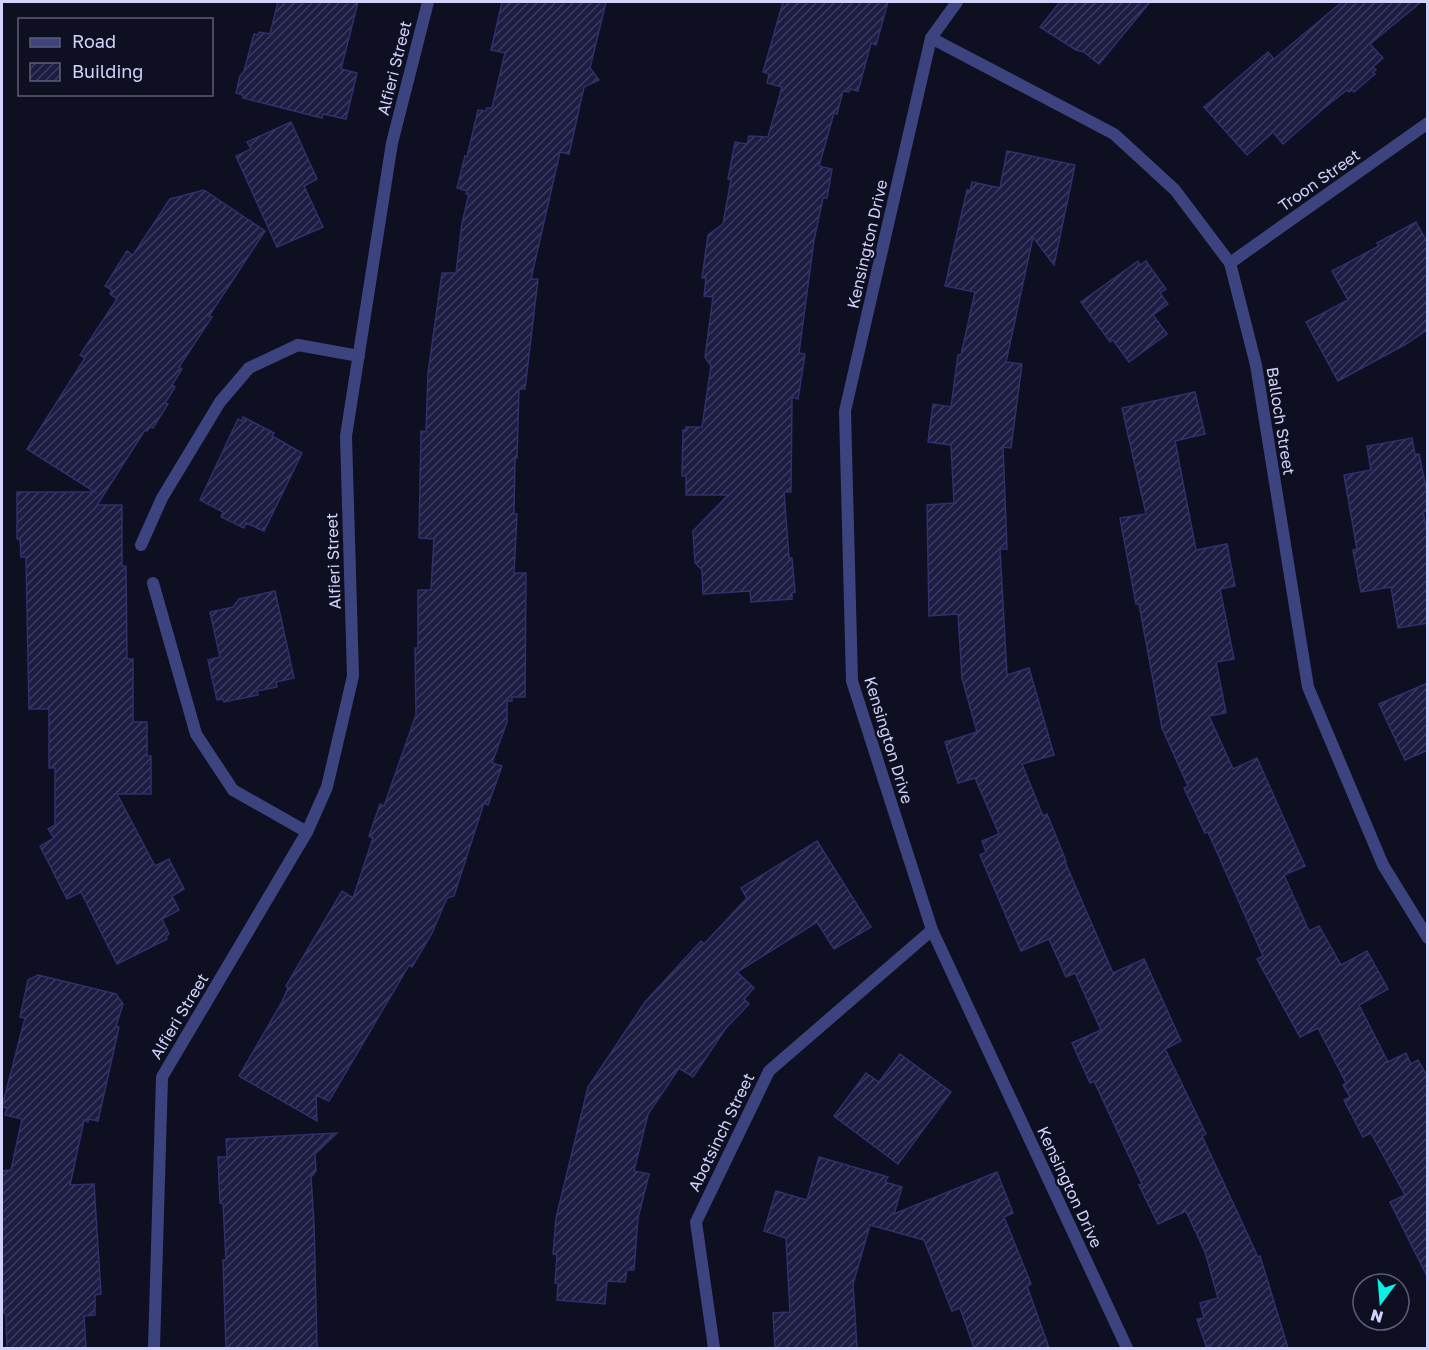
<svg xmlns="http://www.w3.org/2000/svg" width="1429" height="1350" font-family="'Golos Text',sans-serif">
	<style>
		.building { fill: url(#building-hatch); stroke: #312f6d; stroke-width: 1.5 }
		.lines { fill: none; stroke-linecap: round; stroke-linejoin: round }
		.service { stroke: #3c437f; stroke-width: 12 }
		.minor { stroke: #3c437f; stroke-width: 12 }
		.labels { text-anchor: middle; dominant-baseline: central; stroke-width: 5; stroke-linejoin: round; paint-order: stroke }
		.street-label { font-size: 16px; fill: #d2d3fd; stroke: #0f0f22 }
	</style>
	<defs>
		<pattern id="building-hatch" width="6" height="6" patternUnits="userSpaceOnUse" patternTransform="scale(1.5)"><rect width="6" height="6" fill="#1d1c42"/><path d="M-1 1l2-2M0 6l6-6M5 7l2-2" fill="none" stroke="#3d3c5e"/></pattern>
	</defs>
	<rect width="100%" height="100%" fill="#0f0f22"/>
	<g class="building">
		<path d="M278,2h80l-17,67 16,4 -11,46 -23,-5 -1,4 -79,-20v-3l-7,-2 4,-17 4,-5 10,-37 4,1 1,-3 11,2z"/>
		<path d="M502,2h104l-16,66 9,12 -15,7 -15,67 -9,-2 -29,127h7l-13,110h-6l-2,69h-2l-1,56h3l-3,59h12l-1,124h-13v4h-5v21l-15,41 10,3 -14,39 -4,-2 -30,93 -7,2 -15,35 -20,34 -3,-2 -80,136 -13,-6 1,26 -78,-45 43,-74 6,-14 -2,-2 56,-95 11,7 20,-60 -4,-2 11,-32 4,2 32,-91 -1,-67h3v-58h13l3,-51 -15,-1 2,-107 5,1 2,-59 14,-100h14l6,-50 7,-29h-3l1,-3 -10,-3 8,-32 2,1 11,-47 8,1 1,-3h5l13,-55 -14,-3z"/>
		<path d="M783,2h105l-12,43 -5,-2 -13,48 -8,-2 -1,3 -6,-1 -6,23 -3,-1 -15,53 13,3 -5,29h-4l-9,42 -15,113 6,1 -7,45 -6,-2 -1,95h-7l5,66h3l3,34 -3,1v6l-41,3 -1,-11 -47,3 -1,-24 -7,-7 -2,-32 35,-36h-42v-19h-4l1,-46h3v-3h16l9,-61 -6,-9 8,-60 -9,-1 2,-18h-4l6,-43 15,-11 8,-44 -3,-1 7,-37 12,2 2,-8 19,1 14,-50 -15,-4 2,-9 -6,-2z"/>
		<path d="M1060,2h90l-51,62 -15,-12 -8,-2 -36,-23z"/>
		<path d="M1342,2h79l-51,42 13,14 -10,9 3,3 -3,2 2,2 -21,18 -2,-2 -3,2 -2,-2 -23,18 -41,36 -10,-12 -26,23 -43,-48 64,-55 6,7z"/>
		<path d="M291,122l26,57 -13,7 19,41 -46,20 -41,-91 15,-7 -4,-7z"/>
		<path d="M1007,151l68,14 -21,100 -21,-28 -27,125 16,2 -11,84 -8,-1 4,102h-7l7,126 22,-7 25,87 -32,9 21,52 4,-2 19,47 -1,1 48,111 31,-14 37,82 -16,8 41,85 -4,2 56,121 2,-1 28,92h-79v-3l-3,1 -9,-27 7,-1 -4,-15 18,-5 -13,-46 -19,-41 -28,13 -19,-39 3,-1 -48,-103 -4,2 -18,-40 29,-13 -26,-57 -9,4 -17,-38 -28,12 -41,-96 6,-3 -4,-11 17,-7 -24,-56 -17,5 -13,-41 32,-10 -15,-54 -4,-64 -29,2 -2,-111 27,-2 -3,-58 -23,-3 5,-38 18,3 7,-52h3l14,-63 -30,-6 22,-96 3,1 2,-9 28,6z"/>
		<path d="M204,190l61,41 -56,85 3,1 -33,50 3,2 -10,16 3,2 -10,16 3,1 -15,24 -3,-1 -3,4 -2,-1 -48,75h25v61h4l1,93h6v63h14v34h4v38h-34l38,72 14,-7 15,30 -12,7 7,14 -17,9 7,15 -3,2 1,3 -50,25 -36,-72 -14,7 -27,-53 14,-8 -6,-9 7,-4v-57h-6v-59h-20l-3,-152h-5l-1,-18h-3v-47h78l-68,-43 58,-91 -5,-3 37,-56 -7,-5 2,-4 -7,-4 22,-35 6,4 37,-56z"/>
		<path d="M1416,222l12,22v85l-22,15 -68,37 -32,-59 42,-22 -16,-29 47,-25 -2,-3z"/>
		<path d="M1138,261l2,4 6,-4 20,28 -6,4 8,11 -15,11 14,19 -38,28 -16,-22 -3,2 -29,-40z"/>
		<path d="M1195,392l10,42 -30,7 21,109 31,-6 8,42 -15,3 14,70 -18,3 10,51 -17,3 24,53 24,-11 48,108 -21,9 25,56 10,-5 22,39 26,-14 21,38 -29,16 29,57 18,-9 5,11 7,-4 10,18v200l-38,-76 15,-7 -34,-62 -8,4 -19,-37 6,-3 -7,-12 3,-2 -28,-55 -18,9 -43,-78 6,-3 -55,-124 -3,1 -21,-45 4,-2 -26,-58 -23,-124h-3l-16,-86 26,-4 -24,-106z"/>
		<path d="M243,417l31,16 -2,3 30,17 -38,78 -18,-8 -2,5 -23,-11 2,-5 -23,-12 38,-81 4,2z"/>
		<path d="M1412,438l3,17 4,-1 9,44v13l-5,1 5,25v86l-30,5 -7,-41 -30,5 -8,-42 4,-1 -13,-74 27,-5 -4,-24z"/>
		<path d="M275,591l19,87 -18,4 1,5 -20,4 1,4 -34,7 -1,-3 -6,1 -9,-40 12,-3 -10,-45 23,-5 6,-8z"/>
		<path d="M1428,683v67l-23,10 -26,-56z"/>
		<path d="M817,841l54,86 -37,22 -17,-27 -80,50 17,16 -10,11 5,5 -23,24 -33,49 -14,-9 -31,46 -14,57 15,3 -11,44 -4,52h-7l-2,12 -18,-1 -2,23 -48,-4 1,-17h-3l2,-28 -4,-1 3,-36 32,-131 57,-85 56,-61 3,3 43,-46 -6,-10z"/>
		<path d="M38,975l78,19 7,10 -7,22 3,1 -21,94 -9,-2 -1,3 -4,-2 -14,65 24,-1 7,110 -6,1v20l-11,1 2,32h-79l-1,-33 -4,-5v-139l9,-1 11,-51 -17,-4 2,-7 -5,-1 23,-89 -5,-1 8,-37z"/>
		<path d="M900,1054l51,38 -53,72 -64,-48 32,-43 13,9z"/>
		<path d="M337,1133l-22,21 1,17 -5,6 3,46 3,125h-91l-3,-88h3l-3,-56 -3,-1 -2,-46h9l-1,-18z"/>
		<path d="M819,1157l69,20 -3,5 17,5 -8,27 103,-42 16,41 -9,4 27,67 -4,2 22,62h-75l-14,-40 -8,3 -28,-71 -54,-15 -17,59 4,64h-82l-2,-35 17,-1 -4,-74 -22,-7 12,-40 31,9z"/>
	</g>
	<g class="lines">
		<g class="service">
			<path d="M141,545l21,-47 58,-96 29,-34 49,-23"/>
			<path d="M153,583l43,151 37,56"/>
		</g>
		<g class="minor">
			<path d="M957,2l-26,36 -86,373 7,270 80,249 195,418"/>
			<path d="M931,38l183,96 61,56 55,73 26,102 52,322 75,178 45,73"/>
			<path d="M1230,263l198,-140"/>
			<path d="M298,345l61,11"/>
			<path d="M233,790l74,42"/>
			<path d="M154,1348l8,-271 145,-245 20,-45 26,-111 -7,-240 46,-293 36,-141"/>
			<path d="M714,1348l-18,-126 73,-151 163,-141"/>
		</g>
	</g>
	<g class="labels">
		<g class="street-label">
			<text transform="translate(394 68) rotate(-76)">Alfieri Street</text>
			<text transform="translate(1319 180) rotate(-35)">Troon Street</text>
			<text transform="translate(867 244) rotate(-77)">Kensington Drive</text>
			<text transform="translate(1281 421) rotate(81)">Balloch Street</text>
			<text transform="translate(333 561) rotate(-92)">Alfieri Street</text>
			<text transform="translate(889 740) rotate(73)">Kensington Drive</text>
			<text transform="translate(179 1016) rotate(-59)">Alfieri Street</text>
			<text transform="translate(721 1132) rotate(-64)">Abotsinch Street</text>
			<text transform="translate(1070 1187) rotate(65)">Kensington Drive</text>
		</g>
	</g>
	<rect width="1429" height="1350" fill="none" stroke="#d2d3fd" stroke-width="6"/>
	<rect x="18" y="18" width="195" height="78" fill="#0f0f22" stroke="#5d5d7a" stroke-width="1.5"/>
	<rect x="30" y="38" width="30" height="9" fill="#3c437f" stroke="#5d5d7a" stroke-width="1.5"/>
	<text x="72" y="48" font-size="18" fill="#d2d3fd">Road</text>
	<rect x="30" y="63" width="30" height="18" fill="url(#building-hatch)" stroke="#5d5d7a" stroke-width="1.5"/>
	<text x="72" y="78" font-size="18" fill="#d2d3fd">Building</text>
	<g transform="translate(1381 1302) rotate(196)"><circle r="28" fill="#0f0f22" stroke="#5d5d7a" stroke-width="1.5"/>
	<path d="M0-4.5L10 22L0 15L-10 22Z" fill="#0af1e5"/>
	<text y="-9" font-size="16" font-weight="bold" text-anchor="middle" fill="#d2d3fd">N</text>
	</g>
</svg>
